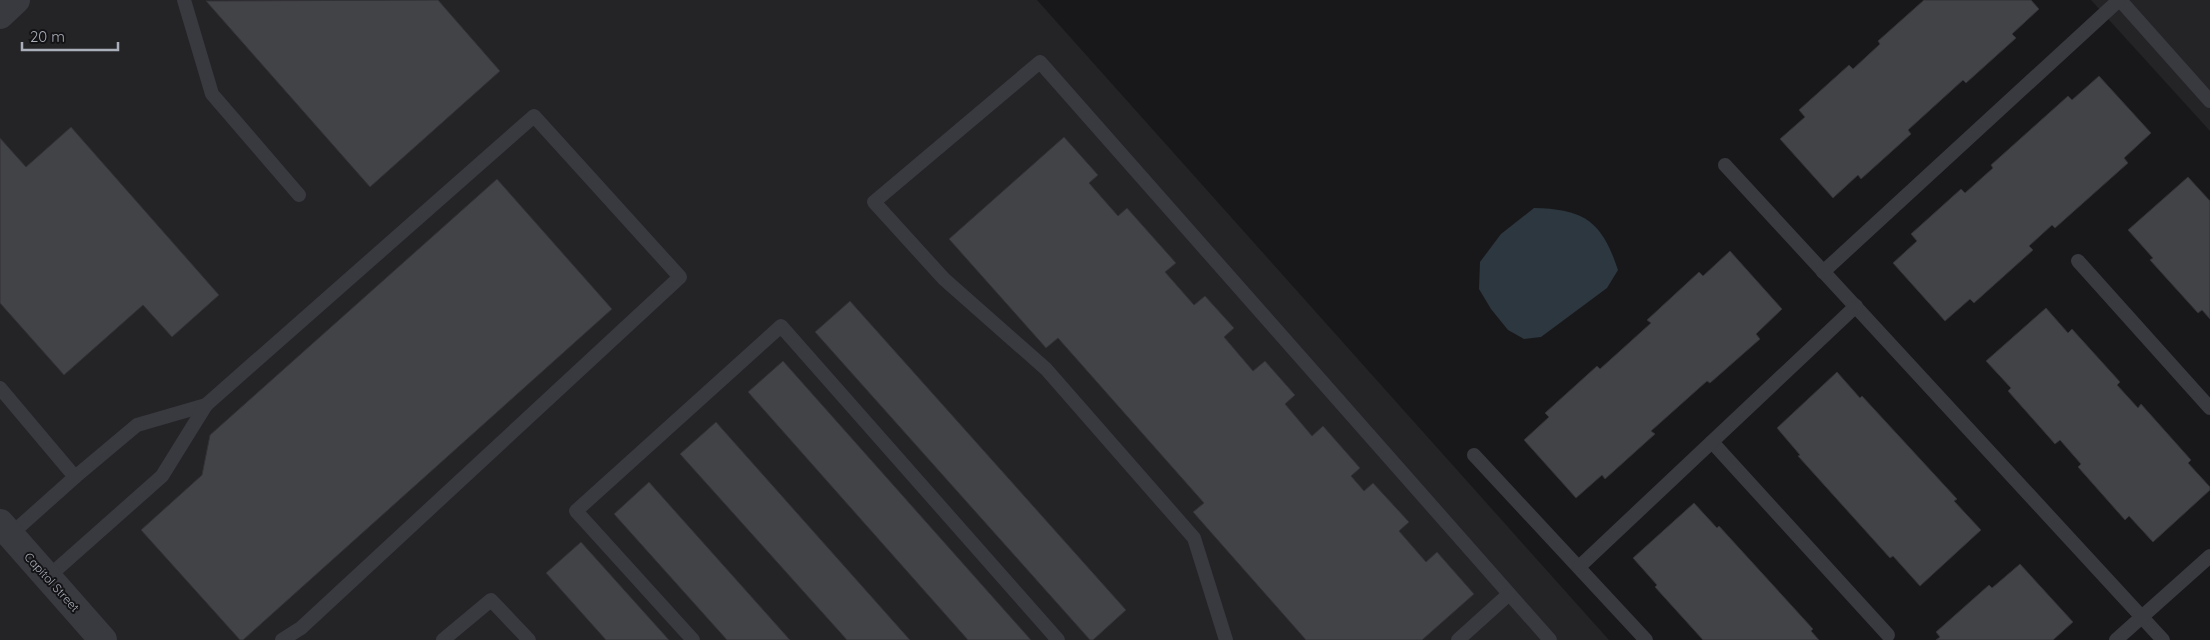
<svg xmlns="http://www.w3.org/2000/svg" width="2210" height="640" font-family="Quicksand,sans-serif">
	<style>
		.built { fill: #242427 }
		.water { fill: #2d373f }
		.building { fill: #424347; stroke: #323236 }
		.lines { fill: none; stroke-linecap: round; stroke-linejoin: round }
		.service { stroke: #393a3f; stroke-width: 14 }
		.minor { stroke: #393a3f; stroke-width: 28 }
		.labels { text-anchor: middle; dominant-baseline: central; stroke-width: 4; stroke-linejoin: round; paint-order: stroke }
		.street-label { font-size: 12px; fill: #aaafba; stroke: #131315 }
	</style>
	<rect width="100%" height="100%" fill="#18181a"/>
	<g class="built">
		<path d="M0,0h1037l572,640h-1609z"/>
		<path d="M2091,0h119v131z"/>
	</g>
	<path class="water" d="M1534,208c51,1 68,14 84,62l-11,18 -66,49 -17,2 -16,-9 -17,-21 -12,-20 1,-27 21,-28z"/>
	<g class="building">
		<path d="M438,0l62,71 -130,116 -164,-186z"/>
		<path d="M1924,0h107l8,9 -27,25 4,4 -50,45 -3,-3 -55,50 3,4 -50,45 -3,-4 -25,23 -53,-59 25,-22 -6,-7 50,-45 4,4 27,-25 -2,-3z"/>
		<path d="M2099,76l52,57 -27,25 4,5 -73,65 -3,-3 -23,21 4,4 -59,53 -4,-4 -25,22 -52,-58 24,-22 -6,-7 50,-45 4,4 28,-25 -2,-3 77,-69 4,4z"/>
		<path d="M71,127l148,168 -47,42 -29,-32 -79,70 -64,-72v-165l26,29z"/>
		<path d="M1064,137l34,38 -9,8 29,33 9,-8 49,55 -11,9 29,33 11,-9 29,32 -10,9 29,34 12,-10 30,34 -10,9 27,32 11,-10 37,42 -9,8 13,15 9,-8 36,39 -10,9 27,31 11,-10 37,42 -52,46h-116l-113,-128 11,-9 -146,-165 -12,10 -97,-109z"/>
		<path d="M2188,177l22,24v118l-8,-9 -4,3 -48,-53 3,-2 -25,-28z"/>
		<path d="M497,179l115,130 -369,331h-3l-99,-110 61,-55 8,-40z"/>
		<path d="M1730,251l52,58 -26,25 4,5 -50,44 -3,-2 -56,50 4,3 -50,45 -3,-4 -26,23 -52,-58 25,-23 -4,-4 52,-47 3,3 51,-46 -4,-3 52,-48 4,4z"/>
		<path d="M850,301l276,309 -33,30h-3l-275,-308z"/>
		<path d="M2046,308l22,25 4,-4 48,53 -3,3 21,23 3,-4 50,56 -3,3 22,24v3l-57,52 -24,-26 -4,4 -47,-53 3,-3 -21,-24 -5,4 -47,-53 3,-3 -25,-27z"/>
		<path d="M783,361l248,279h-63l-220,-248z"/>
		<path d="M1837,372l23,26 2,-2 95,103 -3,2 27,29 -61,56 -27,-30 -3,2 -92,-102 2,-1 -23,-27z"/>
		<path d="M716,422l194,218h-63l-167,-186z"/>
		<path d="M649,482l141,158h-63l-113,-126z"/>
		<path d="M1694,503l23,25 2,-2 94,103 -2,2 8,9h-116l-48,-53 2,-2 -24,-27z"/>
		<path d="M581,542l88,98h-63l-60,-67z"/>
		<path d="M2020,564l53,58 -20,18h-117l4,-3 -4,-5 53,-47 3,3z"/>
	</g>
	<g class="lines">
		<g class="service">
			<path d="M184,0l28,94 87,101"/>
			<path d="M2120,0l90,101"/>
			<path d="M1725,165l438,475"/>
			<path d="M2078,261l132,147"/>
			<path d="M1823,272l296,-272"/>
			<path d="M0,388l75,89 -65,58"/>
			<path d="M1712,442l176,193"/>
			<path d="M1474,455l172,185"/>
			<path d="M75,477l62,-52 69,-20"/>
			<path d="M1579,567l277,-261"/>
			<path d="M48,577l114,-101 44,-71 328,-289 146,161 -379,351 -19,12"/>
			<path d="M443,640l48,-40 38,40"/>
			<path d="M693,640l-117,-129 205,-185 277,314"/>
			<path d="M1226,640l-32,-102 -148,-169 -102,-90 -70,-77 166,-140 510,578"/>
			<path d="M1458,640l51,-46"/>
			<path d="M2116,640l94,-84"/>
		</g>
		<g class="minor">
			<path d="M0,15l16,-15"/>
			<path d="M0,523l103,117"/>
		</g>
	</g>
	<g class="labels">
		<g class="street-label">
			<text transform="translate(52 582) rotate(48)">Capitol Street</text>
		</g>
	</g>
	<path d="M22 42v8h96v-8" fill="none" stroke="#aaafba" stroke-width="2.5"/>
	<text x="30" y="42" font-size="15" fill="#aaafba" stroke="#131315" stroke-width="4" paint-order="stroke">20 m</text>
</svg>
